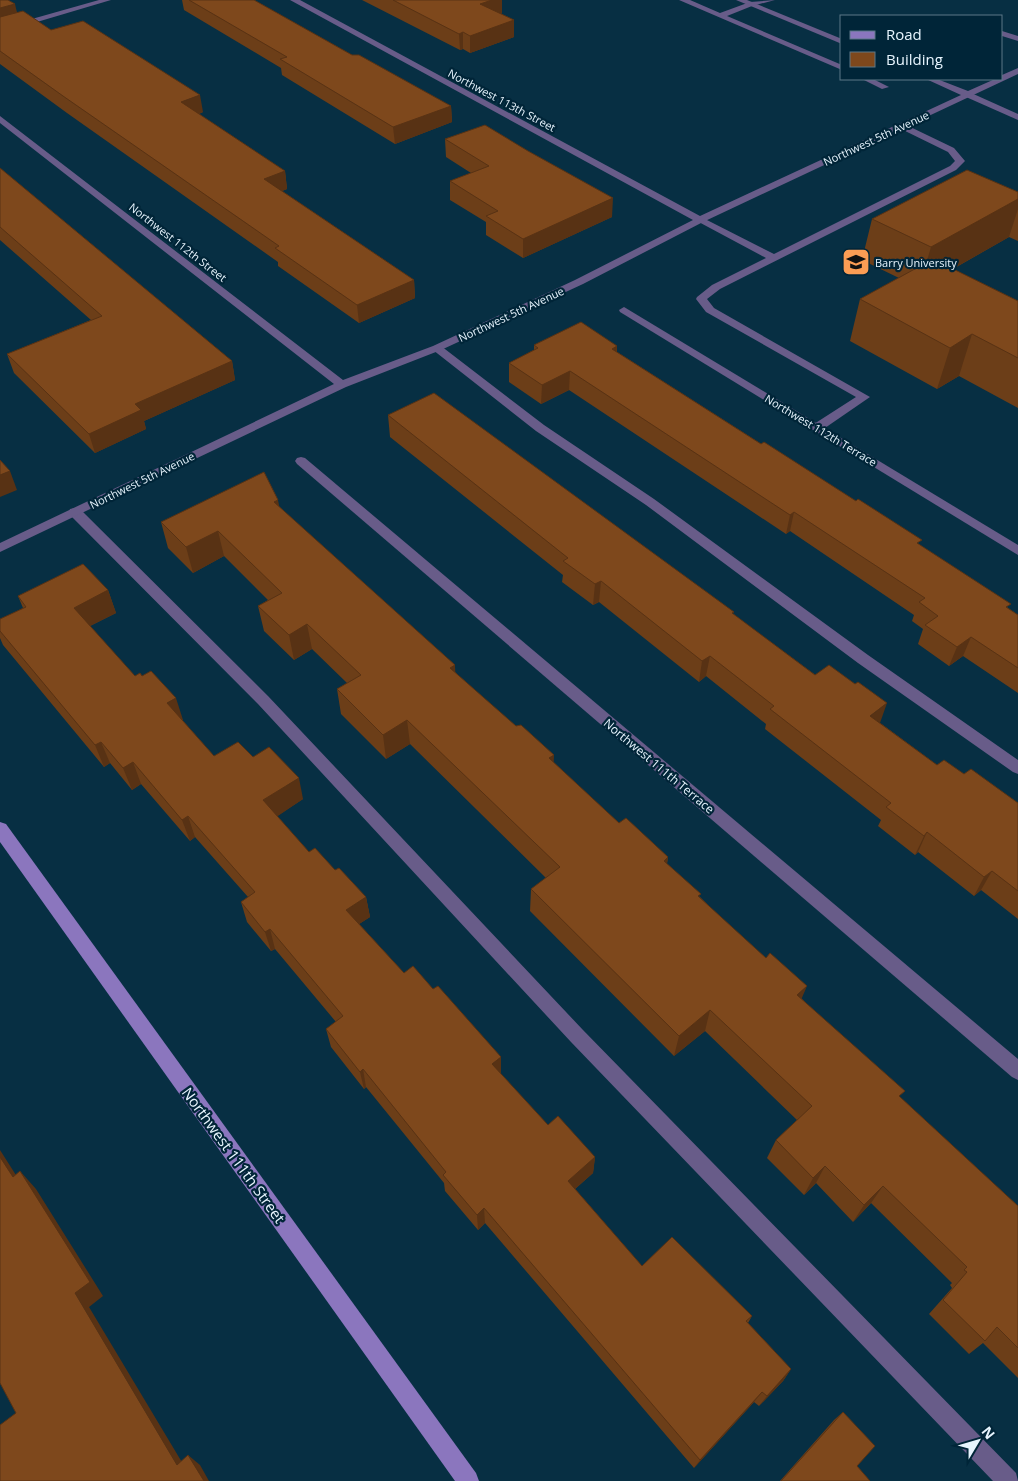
<svg xmlns="http://www.w3.org/2000/svg" width="1018" height="1481" font-family="'Open Sans',sans-serif">
	<style>
		.lines { fill: none; stroke-linecap: round; stroke-linejoin: round }
		.lane { fill: #685c89; fill-rule: evenodd }
		.street { fill: #685c89; fill-rule: evenodd }
		.secondary { fill: #8b76be; fill-rule: evenodd }
		.wall { fill: #6c3e18 }
		.shaded-wall { fill: #583214 }
		.building { fill: #7e481c; stroke: #583214 }
		.labels { text-anchor: middle; dominant-baseline: central; stroke-width: 4.5; stroke-linejoin: round; paint-order: stroke }
		.far-street-label { font-size: 11px; fill: #e7f5fe; stroke: #002538 }
		.far-poi-label { font-size: 11px; fill: #e7f5fe; stroke: #002538; text-anchor: start }
		.street-label { font-size: 12px; fill: #e7f5fe; stroke: #002538 }
		.near-street-label { font-size: 15px; fill: #e7f5fe; stroke: #002538 }
	</style>
	<rect width="100%" height="100%" fill="#072f43"/>
	<g class="lines">
		<g class="lane">
			<path d="M679,0h11l30,13 30,-11 25,-2 -23,6 -25,10 115,49v5z"/>
			<path d="M1002,31l16,5v5l-16,-5z"/>
			<path d="M862,79h11l16,8 -7,2z"/>
			<path d="M969,92l49,22v6l-52,-23v-4z"/>
			<path d="M902,123l52,25 11,13 -9,9 -236,119 -13,10 7,9 156,89 -48,33h-8l-2,-3 2,-3 42,-27 -150,-85 -10,-13 1,-2 15,-12 54,-27 -71,-38 5,-3 3,1 71,36 176,-88 5,-5 -7,-9 -49,-24 -1,-2z"/>
			<path d="M437,345l4,1 103,79 110,74 214,156 150,105v14l-5,-2 -155,-109 -212,-158 -110,-74 -103,-81 -2,-2z"/>
			<path d="M75,508l5,1 188,187 315,334 433,443 2,8h-25l-422,-439 -313,-338 -188,-189 -1,-3 1,-3z"/>
		</g>
		<g class="street">
			<path d="M99,0h12l-111,33v-5z"/>
			<path d="M290,0h10l400,216 261,-121 -35,-16h11l31,12 27,-12h7v-4l16,-7v6l-315,148 -120,62 -142,66 -95,37 -346,165v-9l334,-159 -334,-261v-7l343,264 90,-34 142,-66 118,-60z"/>
			<path d="M736,0h11l95,39v5z"/>
			<path d="M624,307l394,238v10l-398,-243 -1,-2z"/>
			<path d="M301,457l4,1 713,601v21l-6,-3 -715,-613 -2,-3 2,-3z"/>
		</g>
		<path class="secondary" d="M0,822l6,2 470,649 3,8h-24l-455,-639z"/>
	</g>
	<g class="wall">
		<path d="M0,0l17,12 186,100 -4,2 86,57 2,18 -5,2 132,89 1,18 -56,25 -81,-57v-4l-211,-149 -67,-49z"/>
		<path d="M182,0h72l98,55 99,51 1,16 -57,22 -113,-69 -1,-7 -97,-58z"/>
		<path d="M362,0h140v13l-1,1 13,6v17l-44,16 -7,-4 -3,1z"/>
		<path d="M445,139l167,78 -89,41 -37,-23v-13l-36,-22v-19l21,-8 -25,-16z"/>
		<path d="M0,168l232,193 3,19 -91,41 2,8 -51,24 -81,-80 -7,-19 84,-34 -91,-80z"/>
		<path d="M1018,192v49l-9,-4 -56,32 65,32v107l-59,-32 -22,13 -87,-48 10,-42 39,-21 -37,-18 10,-41z"/>
		<path d="M534,345l83,1v6l303,193 98,70v78l-55,-37 -14,10 -31,-22 5,-15 -11,-8 2,-6 -124,-84 -4,3 -217,-144 -28,14 -32,-22v-19l25,-13z"/>
		<path d="M388,415l345,199 204,151 27,9 54,29v116l-37,-29 -7,6 -56,-44 -3,3 -37,-29 3,-6 -116,-91 1,-5 -60,-48 -7,6 -100,-80 -6,3 -31,-23 1,-7 -173,-138z"/>
		<path d="M280,508l175,157v7l164,151 49,34 -1,7 234,234 117,108v172l-35,-35 -14,11 -40,-40 23,-26 -2,-3 2,-2 -81,-80 -18,19 -37,-39 -12,12 -37,-37 9,-18 21,-20 -92,-89 -31,25 -144,-145 1,-22 15,-11 -136,-134 -24,15 -45,-45 -4,-25 10,-6 -35,-34 -18,11 -30,-29 -6,-25 10,-6 -44,-44 -31,17 -25,-25 -7,-26z"/>
		<path d="M108,590l8,23 -26,13 45,50 48,44h-1l32,36 39,1 50,42 -26,17 32,36 26,18 31,27 4,20 -11,7 45,49 144,152 47,32 -2,16 -18,16 67,77 110,50 -4,7 43,46 -8,12 -24,25 -5,-4 -60,66 -209,-245 -7,7 -33,-39 -1,-8 -78,-96 -2,2 -33,-42 -5,-18 10,-7 -61,-73 -4,2 -24,-29 -6,-20 7,-5 -53,-60 -5,4 -49,-57 -9,6 -22,-27 -6,4 -101,-122 -3,-7v-18l23,-12 -5,-12z"/>
		<path d="M843,1412l14,54 13,15h-90l54,-61z"/>
	</g>
	<g class="shaded-wall">
		<path d="M492,0h10v13l-21,7 -1,-16z"/>
		<path d="M15,4l4,17 -19,5v-18z"/>
		<path d="M514,20v17l-44,16v-17z"/>
		<path d="M463,32v17l-3,1 -1,-16z"/>
		<path d="M200,95l3,17 -19,7 -3,-17z"/>
		<path d="M451,106l1,16 -57,22 -2,-17z"/>
		<path d="M285,171l2,18 -20,8 -3,-18z"/>
		<path d="M613,198l-1,19 -89,41v-19z"/>
		<path d="M1018,199v10l-9,28 -90,51 12,-41z"/>
		<path d="M414,280l1,18 -56,25 -2,-18z"/>
		<path d="M972,334l-13,42 -22,13 13,-41z"/>
		<path d="M617,346l-1,19 -4,-16z"/>
		<path d="M232,361l3,19 -91,41 2,8 -51,24 -6,-19 46,-30z"/>
		<path d="M570,371l-1,19 -28,14 1,-19z"/>
		<path d="M10,471l7,19 -17,7v-22z"/>
		<path d="M278,500l5,25 -9,-23z"/>
		<path d="M794,512l-4,19 -4,3 4,-19z"/>
		<path d="M218,531l6,25 -31,17 -7,-26z"/>
		<path d="M601,581l-2,21 -6,3 2,-21z"/>
		<path d="M108,590l8,23 -34,17 -8,-22z"/>
		<path d="M307,624l5,25 -18,11 -5,-25z"/>
		<path d="M971,637l-8,19 -14,10 8,-19z"/>
		<path d="M710,656l-4,20 -7,6 3,-21z"/>
		<path d="M455,665l1,25 -6,-22z"/>
		<path d="M176,698l7,22 -9,5 -7,-22z"/>
		<path d="M887,703l-7,20 -10,-7z"/>
		<path d="M407,720l3,24 -24,15 -3,-24z"/>
		<path d="M101,742l9,21 -6,4 -9,-22z"/>
		<path d="M554,755l-1,24 -4,-21z"/>
		<path d="M133,762l8,22 -9,6 -9,-22z"/>
		<path d="M299,778l4,21 -34,23 -6,-22z"/>
		<path d="M188,816l7,21 -5,4 -8,-21z"/>
		<path d="M927,832l-9,20 -3,3 9,-19z"/>
		<path d="M668,857l-4,23v-19z"/>
		<path d="M992,871l-11,19 -7,6 10,-19z"/>
		<path d="M366,897l4,20 -20,13 -4,-20z"/>
		<path d="M270,929l5,20 -4,2 -6,-19z"/>
		<path d="M807,986l-9,21 -1,-12z"/>
		<path d="M710,1010l-5,21 -31,25 5,-20z"/>
		<path d="M501,1057v18l-9,-11z"/>
		<path d="M363,1069l3,18 -2,2 -4,-17z"/>
		<path d="M0,1150l28,44 -15,-17 -13,-20z"/>
		<path d="M595,1157l-2,16 -26,23 1,-15z"/>
		<path d="M825,1166l-9,17 -12,12 9,-17z"/>
		<path d="M20,1171l16,18 67,107 -14,11 100,167 -12,-9 -102,-172z"/>
		<path d="M883,1186l-12,17 -18,19 11,-17z"/>
		<path d="M484,1208l1,15 -7,7 -1,-15z"/>
		<path d="M791,1369l-8,12 -24,25 8,-10z"/>
		<path d="M762,1392l-8,10 -60,66 6,-8z"/>
		<path d="M188,1455l12,10 9,16h-5z"/>
	</g>
	<g class="building">
		<path d="M0,0h8l7,4 -15,4z"/>
		<path d="M189,0h65l98,55h7l92,51 -58,21 -113,-68 7,-2z"/>
		<path d="M393,0h99l-12,4 34,16 -44,16 -7,-4 -4,2z"/>
		<path d="M23,11l28,19 32,-9 117,74 -19,7 104,69 -21,8 150,101 -57,25 -82,-57 4,-2 -216,-150 -63,-45v-34z"/>
		<path d="M485,125l43,26 85,47 -90,41 -37,-23 12,-5 -48,-30 39,-15 -44,-27z"/>
		<path d="M0,168l232,193 -97,43 6,6 -52,24 -82,-80 95,-38 -102,-89z"/>
		<path d="M967,170l51,22v7l-87,48 -59,-28z"/>
		<path d="M933,259l85,42v57l-46,-24 -22,14 -90,-49z"/>
		<path d="M581,322l36,24 -5,3 149,95 3,-2 92,59 2,-2 64,41 -5,3 94,61 -5,3 12,8v53l-47,-31 -14,10 -32,-22 13,-9 -19,-14 6,-4 -131,-86 -4,3 -220,-144 -28,14 -33,-22 29,-15 -4,-3z"/>
		<path d="M434,393l300,219 -2,1 83,62 14,-10 26,19 3,-2 29,21 -17,13 67,49 7,-5 20,14 7,-5 47,34v88l-26,-20 -8,6 -57,-45 -3,4 -38,-29 5,-4 -121,-94 4,-3 -64,-50 -8,5 -101,-80 -6,3 -32,-23 5,-3 -180,-143z"/>
		<path d="M0,460l10,11 -10,4z"/>
		<path d="M264,472l14,28 -4,2 181,163 -5,3 66,58 5,-1 33,30 -5,3 70,65 7,-5 42,39 -4,4 37,33 -3,2 68,62 4,-5 37,33 -10,9 108,96 -6,5 119,110v142l-21,-21 -12,14 -42,-41 24,-28 -3,-2 3,-3 -84,-81 -19,19 -39,-39 -12,12 -37,-38 36,-34 -102,-96 -31,26 -148,-147 29,-22 -153,-147 -24,15 -46,-46 24,-14 -54,-51 -18,11 -31,-29 24,-13 -64,-62 -32,16 -25,-25z"/>
		<path d="M83,564l25,26 -34,18 61,68 5,-3 2,3 9,-5 25,27 -9,5 47,53 24,-14 15,15 16,-10 30,31 -36,22 46,52 6,-4 20,22 4,-2 27,29 -20,13 58,63 9,-7 20,23 5,-3 63,71 -9,7 56,61 10,-9 37,41 -27,24 74,85 30,-29 80,79 -6,5 45,48 -24,27 -5,-4 -62,68 -216,-252 -7,7 -34,-40 3,-3 -83,-103 -3,3 -34,-43 17,-13 -73,-87 -5,3 -24,-30 14,-10 -67,-76 -6,4 -49,-58 -10,6 -22,-26 -6,3 -95,-114v-12l26,-12 -8,-11z"/>
		<path d="M0,1157l13,20 7,-6 70,111 -15,11 102,172 11,-10 16,26h-204v-56l16,-12 -16,-30z"/>
		<path d="M843,1412l32,34 -18,20 13,15h-89z"/>
	</g>
	<defs>
		<symbol id="university-square" viewBox="-11 -11 22 22"><rect x="-9" y="-9" width="18" height="18" rx="4" fill="#fc9d54" stroke="#002538"/><path d="M0-5L7-2L0 1L-7-2ZM-4 1L0 2.5L4 1V4Q0 6-4 4Z" fill="#111"/></symbol>
	</defs>
	<g fill-rule="evenodd">
		<use href="#university-square" x="840" y="246" width="32" height="32"/>
	</g>
	<g class="labels">
		<g class="far-street-label">
			<text transform="translate(502 100) rotate(28)">Northwest 113th Street</text>
			<text transform="translate(876 138) rotate(-25)">Northwest 5th Avenue</text>
			<text transform="translate(178 242) rotate(38)">Northwest 112th Street</text>
			<text transform="translate(511 314) rotate(-25)">Northwest 5th Avenue</text>
			<text transform="translate(821 430) rotate(31)">Northwest 112th Terrace</text>
			<text transform="translate(142 480) rotate(-26)">Northwest 5th Avenue</text>
		</g>
		<g class="far-poi-label">
			<text x="875" y="262">Barry University</text>
		</g>
		<g class="street-label">
			<text transform="translate(659 766) rotate(40)">Northwest 111th Terrace</text>
		</g>
		<g class="near-street-label">
			<text transform="translate(234 1155) rotate(54)">Northwest 111th Street</text>
		</g>
	</g>
	<rect x="840" y="15" width="162" height="65" fill="#002538" stroke="#5c7887"/>
	<rect x="850" y="31" width="25" height="8" fill="#8b76be" stroke="#5c7887"/>
	<text x="886" y="40" font-size="15" fill="#e7f5fe">Road</text>
	<rect x="850" y="52" width="25" height="15" fill="#7e481c" stroke="#5c7887"/>
	<text x="886" y="65" font-size="15" fill="#e7f5fe">Building</text>
	<g transform="translate(978 1441) rotate(52)" stroke="#002538" stroke-width="4" paint-order="stroke">
	<path d="M0-4L9 19L0 12L-9 19Z" fill="#e7f5fe"/>
	<text y="-8" font-size="14" font-weight="bold" text-anchor="middle" fill="#e7f5fe">N</text>
	</g>
</svg>
